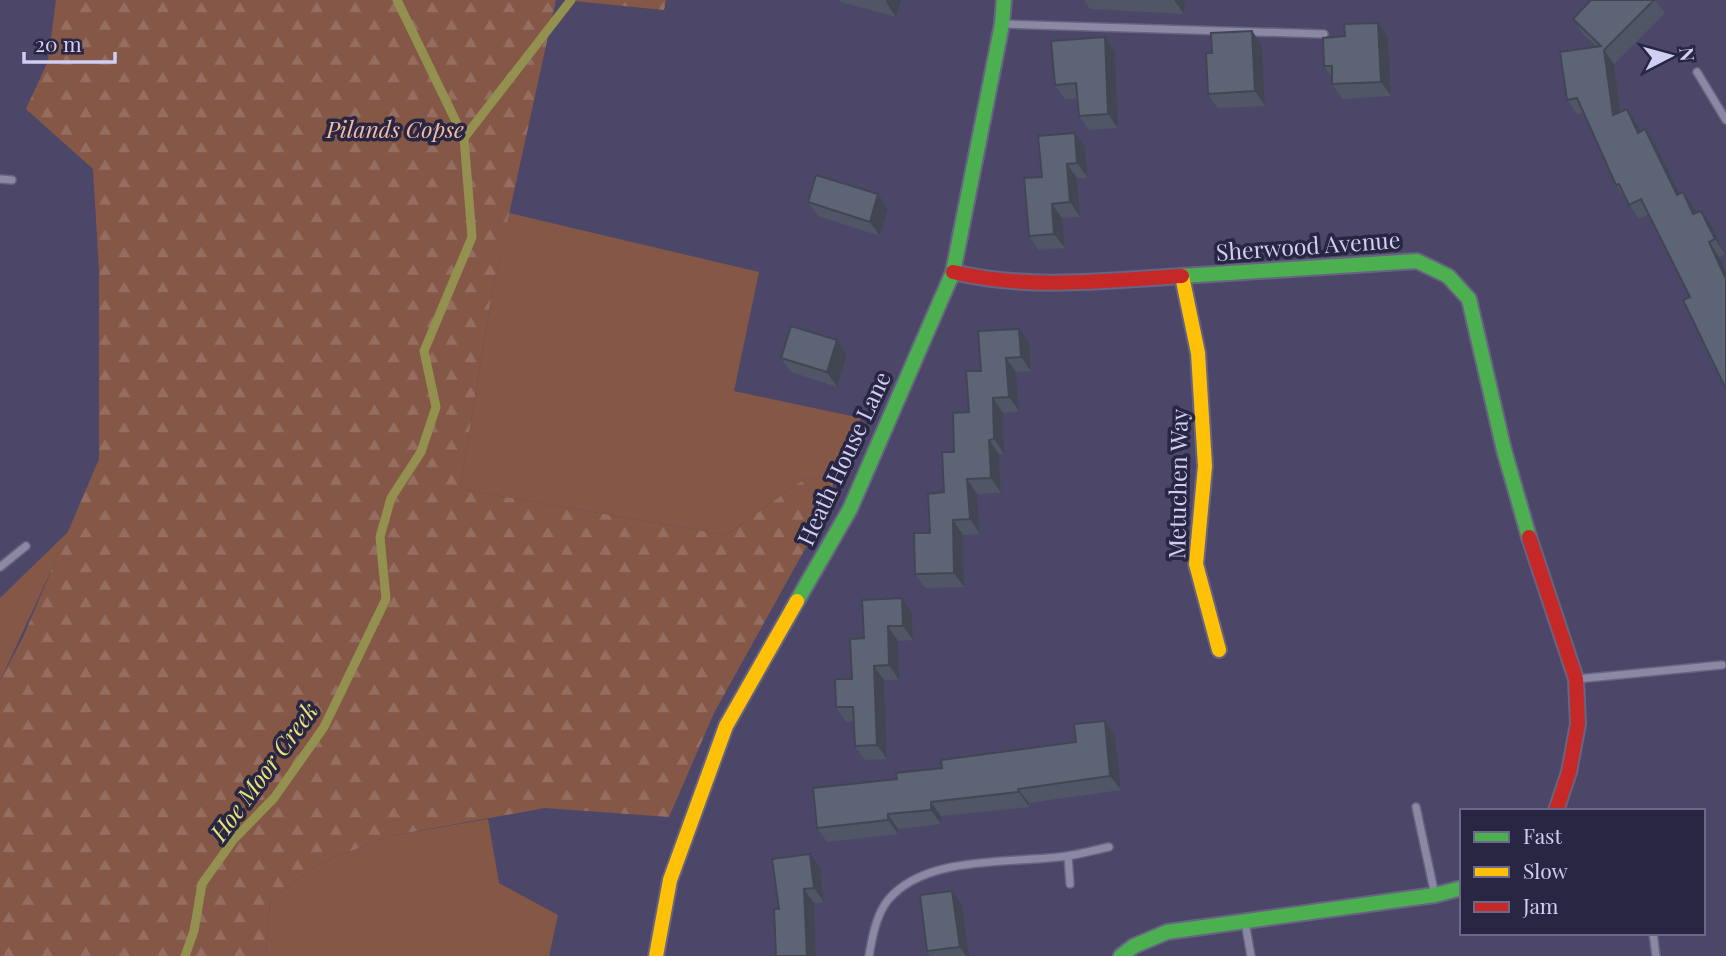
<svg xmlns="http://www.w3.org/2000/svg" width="1726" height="956" font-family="'Playfair Display',serif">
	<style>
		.green { fill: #855746 }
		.forest { fill: url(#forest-firs) }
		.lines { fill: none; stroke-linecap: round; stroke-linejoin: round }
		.stream { stroke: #949050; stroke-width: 9 }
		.street-casing { stroke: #676482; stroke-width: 10 }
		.fast-casing { stroke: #676482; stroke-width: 18 }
		.slow-casing { stroke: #676482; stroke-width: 18 }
		.jam-casing { stroke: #676482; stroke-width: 18 }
		.street { stroke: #8a88a3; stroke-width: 7 }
		.fast { stroke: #4caf50; stroke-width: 14 }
		.slow { stroke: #ffc107; stroke-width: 14 }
		.jam { stroke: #c62828; stroke-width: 14 }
		.wall { fill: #505665 }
		.shaded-wall { fill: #414652 }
		.building { fill: #5d6475; stroke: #414652; stroke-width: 2 }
		.labels { text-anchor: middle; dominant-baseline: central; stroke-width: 7; stroke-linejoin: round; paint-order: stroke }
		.park-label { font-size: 23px; font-style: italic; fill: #f4bba0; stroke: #282642 }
		.street-label { font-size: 23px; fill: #cfcef3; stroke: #282642 }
		.water-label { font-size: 24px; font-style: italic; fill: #e8e37c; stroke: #282642 }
	</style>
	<defs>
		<pattern id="forest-firs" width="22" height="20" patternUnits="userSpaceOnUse" patternTransform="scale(1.75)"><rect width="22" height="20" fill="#855746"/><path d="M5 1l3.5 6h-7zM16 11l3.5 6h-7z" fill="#956e61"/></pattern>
	</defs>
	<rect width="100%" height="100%" fill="#4c4769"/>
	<g class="green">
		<path d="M509,213l250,59 -25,119 127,27 -27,58 -31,4 -77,55 -266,-46 32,-197z"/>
		<path d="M70,530l-70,151v-83z"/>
		<path d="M488,819l11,64 59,32 -9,41h-283l4,-55 50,-38 70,-27z"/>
	</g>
	<g class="forest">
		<path d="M56,0h500l-64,292 -32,197 266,46 77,-55 31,-4 -3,26 -117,211 -45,104 -124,-9 -155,28 -70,27 -50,38 -4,55h-266v-275l23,-44 76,-178v-189l-6,-101 -67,-60 22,-48z"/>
		<path d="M563,0h103l-2,10z"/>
	</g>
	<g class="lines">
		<g class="stream">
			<path d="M397,0l67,138"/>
			<path d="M185,956l9,-25 8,-47 32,-45 40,-41 50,-71 62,-128 -6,-62 11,-39 30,-46 15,-45 -12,-56 48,-114 -8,-99 107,-138"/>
		</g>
		<defs>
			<g id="street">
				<path d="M1002,24l322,10"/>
				<path d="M1697,72l29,48"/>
				<path d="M0,179l12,1"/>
				<path d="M0,567l26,-21"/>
				<path d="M1577,679l145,-14"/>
				<path d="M1416,807l19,88"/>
				<path d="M1068,856l2,28"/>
				<path d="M1245,922l6,34"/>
				<path d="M1653,933l3,23"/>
				<path d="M869,956c3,-18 7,-41 19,-56 38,-46 124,-36 179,-44 14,-2 28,-6 42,-9"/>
			</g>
			<g id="fast">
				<path d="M1182,276l235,-15 31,15 21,23 35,151 25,87"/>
				<path d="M797,601l53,-92 103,-237 49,-248 2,-24"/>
				<path d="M1121,956l13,-10 33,-14 268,-37 27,-7"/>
			</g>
			<g id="slow">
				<path d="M1182,276l16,77 7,113 -9,98 23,86"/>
				<path d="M656,956l14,-76 56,-154 71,-125"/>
			</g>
			<g id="jam">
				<path d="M953,272c75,18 152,9 229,4"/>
				<path d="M1529,537l47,142 2,45 -9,48 -13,39"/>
			</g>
		</defs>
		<use href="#street" class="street-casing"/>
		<use href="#fast" class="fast-casing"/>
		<use href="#slow" class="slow-casing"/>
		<use href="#jam" class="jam-casing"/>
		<use href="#street" class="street"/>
		<use href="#fast" class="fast"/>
		<use href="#slow" class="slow"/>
		<use href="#jam" class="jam"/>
	</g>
	<g class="wall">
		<path d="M840,0h61l-5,17 -55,-15z"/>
		<path d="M1084,0h101l-1,14 -94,-5z"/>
		<path d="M1591,0h64l10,13 -51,51 7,48 6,-3 10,15 4,7 4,-2 10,15 24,50 4,-2 13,21 15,12 14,29 -6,3 7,15v117l-36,-92 -41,-83 -10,5 -23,-34 -32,-72 -7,1 -10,-14 30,-53 -14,-13 -10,-15z"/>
		<path d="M1252,31l10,14 3,61 -47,2 -10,-14 4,-41z"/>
		<path d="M1345,36l43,1 3,59 -49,3 -10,-15v-7l-8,-11z"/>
		<path d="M1115,52l3,76 -29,2 -10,-14 -2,-18 -12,1 -10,-14z"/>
		<path d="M1085,147l3,31h-11l3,39 -18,1 3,30 -26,2 -10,-14 13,-59z"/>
		<path d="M808,202l80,7 -8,27 -62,-20z"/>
		<path d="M837,340l10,15 -10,32 -46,-15 -10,-14z"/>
		<path d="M1029,343l2,28 -15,1 3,39 -16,2 1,41h-5l2,39 -24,1 3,40 -17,1 1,52 -39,1 -10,-14 29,-82 10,-40 15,-40 12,-41z"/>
		<path d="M902,598l10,14 1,28 -15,1 1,39h-15l3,79 -22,1 -10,-14 -1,-25 -8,1 -10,-15 16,-28 12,-41z"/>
		<path d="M1115,735l6,55 -92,13v4l-88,9v8l-43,5v5l-71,8 -10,-14 80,-49 45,-11z"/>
		<path d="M820,868l4,34 -10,1 2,53h-40l3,-47z"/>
		<path d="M952,891l10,14 7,51h-39l-3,-5z"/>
	</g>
	<g class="shaded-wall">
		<path d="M886,0h15l-5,17 -10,-15z"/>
		<path d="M1174,0h11l-1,14z"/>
		<path d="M1378,23l10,14 3,59 -10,-14z"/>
		<path d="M1252,31l10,14 3,61 -10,-15z"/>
		<path d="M1105,37l10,15 3,76 -10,-14z"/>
		<path d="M1604,50l10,14 9,66 -10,-15z"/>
		<path d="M1627,109l10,15 11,23 -10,-14z"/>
		<path d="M1645,129l10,15 32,65 -10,-14z"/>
		<path d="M1075,133l10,14 3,31 -11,-15z"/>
		<path d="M1067,164l10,14 3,39 -10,-15z"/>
		<path d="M1683,192l10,14 11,22 -11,-14z"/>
		<path d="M878,194l10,15 -8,27 -10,-14z"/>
		<path d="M1052,204l10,14 3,30 -11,-14z"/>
		<path d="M1701,211l10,14 14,29 -10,-15z"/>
		<path d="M1709,242l10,15 7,15v7z"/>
		<path d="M1019,329l10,14 2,28 -10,-14z"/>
		<path d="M837,340l10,15 -10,32 -10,-15z"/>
		<path d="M1006,358l10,14 3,39 -10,-14z"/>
		<path d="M993,398l10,15 1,41 -10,-15z"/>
		<path d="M989,440l10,14 2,39 -10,-15z"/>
		<path d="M967,479l10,15 3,40 -10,-15z"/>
		<path d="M953,520l10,15 1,52 -10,-14z"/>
		<path d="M902,598l10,14 1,28 -10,-14z"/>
		<path d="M888,626l10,15 1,39 -10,-15z"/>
		<path d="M874,666l10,14 3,79 -10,-14z"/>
		<path d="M1105,721l10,14 6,55 -11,-14z"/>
		<path d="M1018,789l11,14v4l-10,-15z"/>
		<path d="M931,802l10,14v8l-10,-14z"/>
		<path d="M888,814l10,15v5l-10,-14z"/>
		<path d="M810,854l10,14 4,34 -10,-14z"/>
		<path d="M804,889l10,14 2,53h-9z"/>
		<path d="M952,891l10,14 7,51h-3l-6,-9z"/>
	</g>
	<g class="building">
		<path d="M1591,0h63l-50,50 9,65 14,-6 11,24 7,-4 32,66 6,-3 10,22 8,-3 14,28 -6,3 17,37v110l-43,-89 7,-3 -49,-98 -12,6 -10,-21 -3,1 -39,-87 -10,2 -7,-48 41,-6 -28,-27z"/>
		<path d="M1378,23l3,59 -49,2v-18h-8l-1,-28 22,-2 -1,-12z"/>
		<path d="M1252,31l3,60 -47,3 -2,-41h6l-1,-20z"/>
		<path d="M1105,37l3,77 -29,2 -3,-33 -21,2 -4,-44z"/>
		<path d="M1075,133l2,30 -10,1 3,38 -18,2 2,30 -25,2 -5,-58 18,-1 -4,-41z"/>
		<path d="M816,175l62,19 -8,28 -62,-20z"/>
		<path d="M791,326l46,14 -10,32 -46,-14z"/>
		<path d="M1019,329l2,28 -15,1 3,39 -16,1 1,41 -5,1 2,38 -24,1 3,40 -17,1 1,53 -39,1 -1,-41h16l-2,-39 16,-2 -2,-40h12l-1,-39 16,-1 -3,-41h15l-3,-40z"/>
		<path d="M902,598l1,28h-15l1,39 -15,1 3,79 -22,1 -2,-39h-17l-1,-28h17l-2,-40 14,-1 -2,-38z"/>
		<path d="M1105,721l5,55 -92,13 1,3 -88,10v8l-43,4v6l-71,8 -4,-40 84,-9 -1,-6 46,-5 -1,-8 135,-18 -2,-18z"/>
		<path d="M810,854l4,34 -10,1 3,67h-31l-2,-47h5l-7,-50z"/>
		<path d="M952,891l8,56 -33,4 -7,-56z"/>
	</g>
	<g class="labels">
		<g class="park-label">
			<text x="395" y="128">Pilands Copse</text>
		</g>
		<g class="street-label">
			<text transform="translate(1308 245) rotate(-4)">Sherwood Avenue</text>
			<text transform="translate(843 458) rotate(-65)">Heath House Lane</text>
			<text transform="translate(1177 484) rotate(-89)">Metuchen Way</text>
		</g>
		<g class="water-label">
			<text transform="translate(263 771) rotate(-54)">Hoe Moor Creek</text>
		</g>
	</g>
	<rect x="1460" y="809" width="245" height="126" fill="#282642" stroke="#6b6989" stroke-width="2"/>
	<rect x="1474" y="832" width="35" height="10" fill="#4caf50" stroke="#6b6989" stroke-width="2"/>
	<text x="1523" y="844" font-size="21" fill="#cfcef3">Fast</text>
	<rect x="1474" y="867" width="35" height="10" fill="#ffc107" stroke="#6b6989" stroke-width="2"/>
	<text x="1523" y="879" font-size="21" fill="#cfcef3">Slow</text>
	<rect x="1474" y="902" width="35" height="10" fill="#c62828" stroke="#6b6989" stroke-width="2"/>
	<text x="1523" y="914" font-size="21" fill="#cfcef3">Jam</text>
	<g transform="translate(1670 56) rotate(84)" stroke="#282642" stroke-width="5" paint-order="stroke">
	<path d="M0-5L12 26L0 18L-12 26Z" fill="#cfcef3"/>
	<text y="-10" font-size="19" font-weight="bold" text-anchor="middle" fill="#cfcef3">N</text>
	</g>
	<path d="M24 52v10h91v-10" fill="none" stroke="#cfcef3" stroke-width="3.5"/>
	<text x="35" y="52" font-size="21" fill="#cfcef3" stroke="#282642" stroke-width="5" paint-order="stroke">20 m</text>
</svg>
